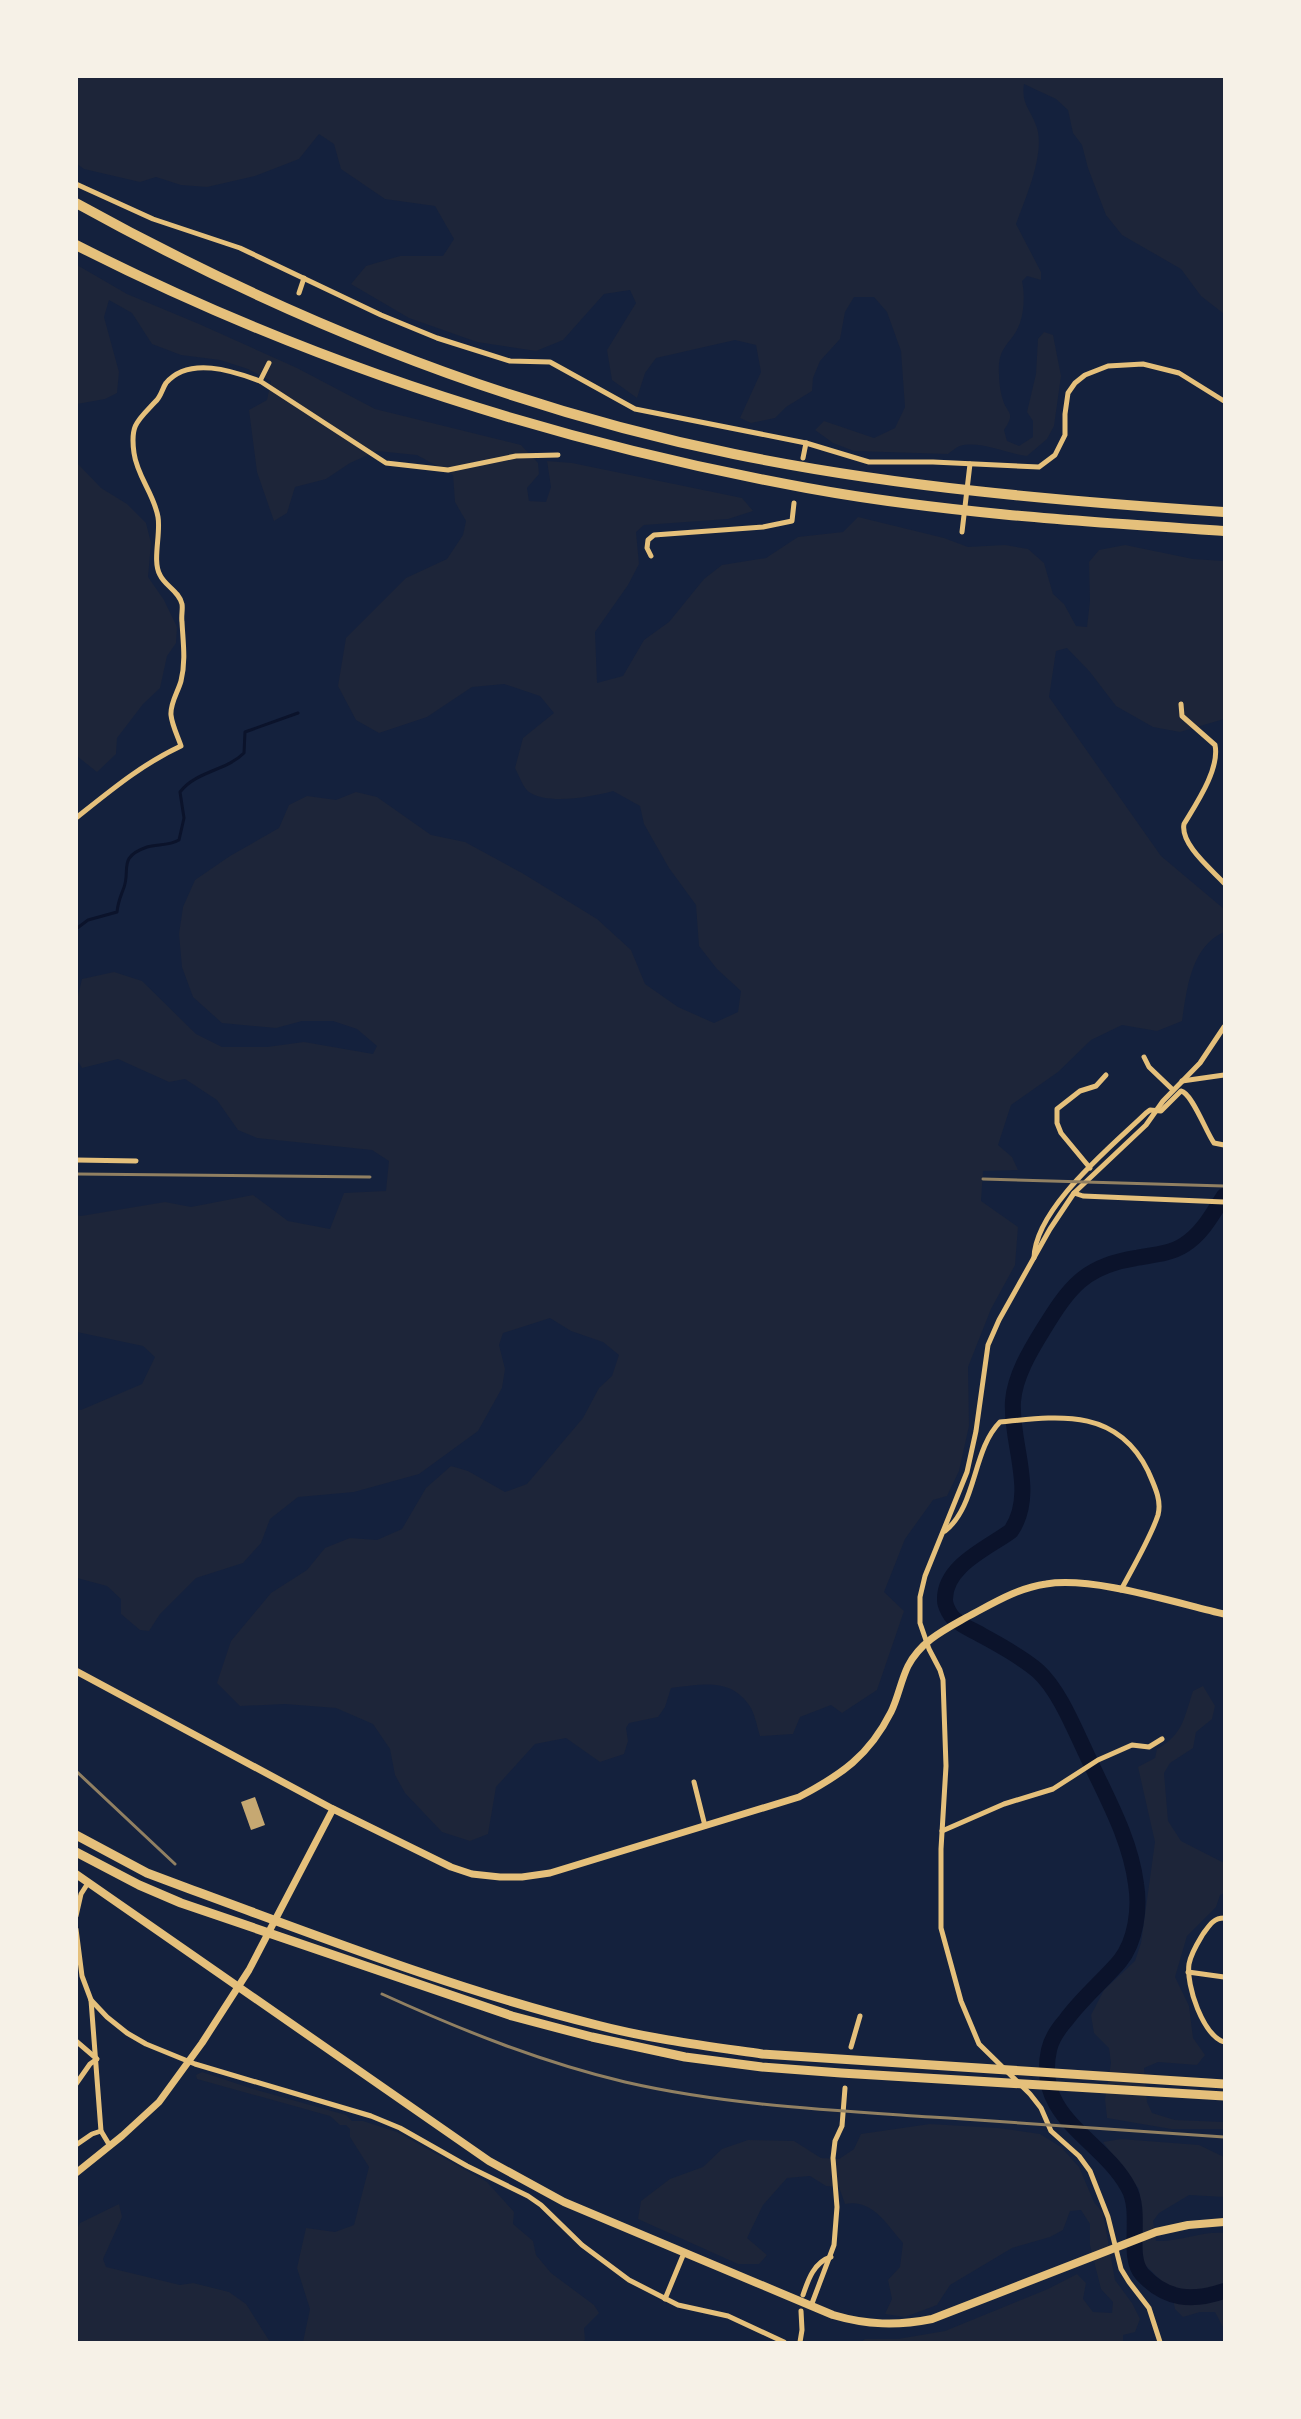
<svg xmlns="http://www.w3.org/2000/svg" width="1301" height="2419" font-family="'Golos Text',sans-serif">
	<style>
		.green { fill: #1d2539 }
		.lines { fill: none; stroke-linecap: round; stroke-linejoin: round }
		.stream { stroke: #0b132b; stroke-width: 3 }
		.river { stroke: #0b132b; stroke-width: 16 }
		.building { fill: #c6a872 }
		.minor { stroke: #e5c07b; stroke-width: 5 }
		.tertiary { stroke: #e5c07b; stroke-width: 7 }
		.secondary { stroke: #e5c07b; stroke-width: 8 }
		.trunk { stroke: #e5c07b; stroke-width: 9 }
		.motorway { stroke: #e5c07b; stroke-width: 10 }
		.rail { stroke: #918062; stroke-width: 3 }
	</style>
	<rect width="100%" height="100%" fill="#14213d"/>
	<g class="green">
		<path d="M76,77h1148v237l-23,-18 -20,-27 -59,-34 -16,-20 -18,-47 -6,-23 -9,-12 -5,-23 -12,-11 -32,-15c-3,21 7,25 13,44 8,27 -12,71 -21,96l25,48v8l-14,-4 -5,5c3,13 2,30 -2,42 -8,22 -23,22 -21,51 0,7 1,16 3,23 4,17 15,14 2,33l3,11 12,5 14,-9v-16l-6,-9 9,-38 2,-35 6,-7 9,3 8,41 -7,50 -7,13 -20,17c-19,-2 -48,-16 -67,-10 -4,1 -9,6 -12,8l-94,-3 -21,-8 -18,-13 9,-9 50,17 21,-10 10,-21 -4,-56 -14,-39 -13,-15h-20l-9,15 -5,27 -20,22 -7,17 -1,13 -26,16 -11,11 -24,5 -11,-5 21,-46 -5,-27 -21,-5 -79,18 -11,15 -8,25 -25,-18 -5,-30 29,-47 -6,-13 -26,4 -41,46 -27,11 -59,-9 -68,-24 -58,-34 15,-18 34,-10h43l11,-17 -19,-33 -50,-7 -44,-30 -7,-25 -15,-10 -20,25 -44,17 -48,11 -26,-2 -25,-8 -16,5 -56,-13 -7,-5z"/>
		<path d="M77,265l50,29 72,30 98,44 78,41 146,36 17,18 1,11 -12,14 2,13 17,1 5,-15 -4,-26 25,2 170,35 11,13 -25,8 -84,6 -8,7 3,32 -11,21 -33,47 2,51 26,-7 21,-36 25,-18 35,-43 18,-14 44,-7 32,-21 45,-5 15,-15 86,21 24,9 37,-2 23,4 16,14 9,31 11,10 12,22 11,1 3,-26 -1,-39 10,-12 26,-5 68,14 31,2v158l-44,13 -27,-5 -37,-21 -26,-34 -23,-24 -11,3 -7,46 112,159 63,53v23c-33,15 -37,56 -42,89l-25,10 -35,-6 -31,15 -33,32 -47,33 -13,40 14,12 6,13 -35,1 -2,30 37,26 -3,38 -24,44 -23,58 1,59 -10,45 -12,25 -14,4 -28,39 -21,53 20,19 -27,79 -35,23 -11,-8 -31,12 -7,17 -33,2c-3,-9 -5,-23 -11,-31 -20,-28 -48,-20 -78,-17l-6,19 -7,10 -29,6 -3,5 2,13 -4,13 -24,8 -34,-24 -31,6 -39,43 -8,47 -18,7 -28,-9 -37,-39 -10,-18 -5,-26 -17,-25 -37,-16 -51,-4 -45,2 -23,-23 14,-42 40,-48 36,-23 18,-22 25,-10 27,2 25,-11 24,-41 25,-22 17,5 37,21 22,-8 56,-66 16,-30 13,-12 7,-21 -16,-13 -32,-11 -21,-13 -47,15 -4,12 6,24 -3,19 -24,43 -59,43 -65,18 -56,5 -28,22 -9,24 -18,20 -47,15 -36,36 -11,17 -9,-1 -19,-16v-15l-14,-13 -30,-8v-168h4l61,-26 13,-27 -12,-11 -66,-14v-117l4,1 84,-14 26,5 62,-12 35,26 42,8 14,-36 42,-2 3,-30 -17,-11 -115,-12 -19,-8 -21,-30 -32,-21 -16,3 -51,-23 -36,9 -5,-8v-60l5,-21 32,-7 28,9 54,53 26,13h45l37,-5 69,12 4,-8 -20,-17 -24,-8h-31l-26,7 -54,-5 -29,-26 -11,-30 -3,-33 4,-27 12,-27 35,-24 49,-28 10,-23 18,-9 29,4 20,-8 21,5 54,38 34,7 57,31 75,46 34,31 14,34 33,23 36,16 24,-11 3,-21 -24,-22 -18,-23 -3,-41 -27,-37 -25,-44 -4,-18 -27,-15c-21,6 -65,14 -84,1 -6,-4 -10,-17 -14,-24l8,-30 31,-25 -14,-17 -36,-12 -32,3 -45,30 -48,16 -23,-13 -18,-34 8,-48 60,-60 41,-19 16,-24 3,-14 -11,-19 -2,-27 -36,-20 -40,-4 -27,12 -24,16 -31,8 -8,26 -13,8 -17,-49 -8,-62 18,-10 4,-19 -23,-12 -28,-9 -39,-5 -29,-11 -20,-31 -23,-13 -5,17 15,55 -2,21 -12,6 -28,5z"/>
		<path d="M77,463l24,25 26,16 19,19 5,20 -3,34 16,23 13,27 -1,16 -9,13 -7,32 -17,16 -26,34 -1,16 -19,18 -20,-16z"/>
		<path d="M1203,1686l12,20 -3,13 -16,13 -3,16 -23,15 -6,10 4,48 13,20 43,22v30l-4,2 -4,12 -29,29 -12,41 14,29 4,32 12,17 -8,10 -39,-3 -14,6 3,34 5,11 23,7 49,2v7h-53l-64,-11 -2,-19 6,-36 -2,-15 -15,-15 -3,-18 13,-25 31,-29 6,-18 14,-101 -17,-75 17,-9 2,-9c26,-14 27,-31 36,-58z"/>
		<path d="M202,2072l48,16 96,27 6,6h11l34,11 90,50 27,30 -1,12 20,17 3,14 15,18 43,32 5,8 -15,15 1,12 -3,2h-279l7,-33 -13,-41 9,-40 29,4 19,-7 15,-58 -19,-30v-8l-4,-4h-6l-10,-9 -133,-37 -1,-4z"/>
		<path d="M930,2124l68,4 42,6 21,13 18,20 15,35 9,11 12,67 17,23 8,16 -5,13 -12,3v7h-262l4,-3h33l47,-8 103,-42 29,-15 9,9 -3,16 10,13 19,1 1,-11 -12,-13 -11,-44v-21l-9,-14 -11,1 -7,19 -13,7 -38,11 -62,37 -13,20 -32,12 -20,-3 7,-15 -4,-19 12,-13 3,-24c-17,-19 -30,-44 -58,-39l-6,-17 -13,-1 -16,-10 -23,2 -24,27 -16,33 20,17 -8,9h-21l-100,-45 3,-18 29,-22 33,-12 19,-18 26,-9 46,1 27,17 18,1 15,-10 7,-15z"/>
		<path d="M1121,2139l78,6 25,12v40l-35,-2 -30,18 -6,8 3,20c23,1 45,-10 68,-8v96l-9,-17h-15l-17,5 -8,-8 -4,-19 -27,-26 -5,-16 2,-37 -2,-22 -36,-47z"/>
		<path d="M119,2204l3,13 -19,42 3,8 74,18 13,-2 36,9 17,12 24,38h-193v-113l3,-6z"/>
	</g>
	<g class="lines">
		<path class="stream" d="M76,929l12,-9 29,-8c1,-10 3,-14 6,-22 9,-20 -7,-32 24,-43 10,-3 22,-1 32,-7l5,-22 -4,-26c16,-21 46,-21 64,-39l1,-21 53,-19"/>
		<path class="river" d="M1224,1196c-11,17 -21,37 -40,49 -14,9 -32,10 -48,13 -52,8 -67,30 -93,72 -13,21 -28,46 -30,71 -3,42 24,92 -2,130 -23,17 -67,35 -66,69 0,6 6,18 12,21 7,6 18,10 26,15 18,10 39,21 55,35 21,19 36,57 48,82 19,42 44,84 50,131 4,24 0,57 -16,77 -17,20 -38,37 -54,59 -7,8 -15,20 -17,30 -15,68 52,88 79,137 15,25 -2,69 14,87 24,26 50,28 82,17"/>
	</g>
	<path class="building" d="M255,1797l10,28 -14,5 -10,-28z"/>
	<g class="lines">
		<g class="minor">
			<path d="M76,184l77,35 87,29 141,67 56,23 73,23 40,1 85,47 171,34 63,19h64l106,5 16,-12 10,-20v-21l3,-21 7,-10 10,-8 23,-9 35,-2 36,9 45,28"/>
			<path d="M299,293l5,-15"/>
			<path d="M260,381l9,-18"/>
			<path d="M803,458l3,-15"/>
			<path d="M962,532l8,-68"/>
			<path d="M651,556l-4,-8 1,-8 6,-5 109,-8 29,-6 2,-18"/>
			<path d="M1181,704l1,12 33,29c5,24 -19,59 -31,79 -4,20 27,45 40,59"/>
			<path d="M76,818c34,-27 66,-54 105,-72 -3,-9 -9,-21 -10,-31 -1,-12 7,-23 10,-34 5,-20 2,-39 1,-59 -1,-6 1,-13 0,-18 -3,-13 -17,-18 -22,-29 -8,-14 1,-41 -2,-58 -4,-23 -21,-41 -24,-64 -4,-28 3,-32 21,-51 6,-5 7,-13 11,-19 23,-27 67,-12 94,-2l126,82 62,7 68,-14 42,-1"/>
			<path d="M1144,1057l5,10 24,23"/>
			<path d="M1182,1081l42,-6"/>
			<path d="M76,1160l60,1"/>
			<path d="M1090,1168l-29,-35 -4,-10v-14l23,-18 16,-5 10,-11"/>
			<path d="M1074,1193l9,3 141,6"/>
			<path d="M1034,1258c1,-50 77,-111 112,-145l4,-3 11,1 20,-20c11,2 25,41 33,52l10,2"/>
			<path d="M945,1531c32,-25 27,-81 55,-109 60,-6 117,-14 148,49 6,14 14,29 10,44 -7,22 -26,54 -37,75"/>
			<path d="M694,1782l11,44"/>
			<path d="M942,1831l62,-27 49,-15 45,-29 34,-15 17,2 13,-8"/>
			<path d="M76,1916l5,-22 7,-11"/>
			<path d="M1224,1918c-11,0 -15,8 -21,16 -6,10 -12,19 -14,30 -3,22 14,71 35,78"/>
			<path d="M76,1929l6,47 9,24 10,131 9,15"/>
			<path d="M1188,1972l36,5"/>
			<path d="M91,2000l16,17 20,16 19,11 49,20 176,52 29,12 67,38 61,30 13,9 41,40 47,35 49,25 50,11 56,26"/>
			<path d="M76,2041l21,18 -7,5 -14,20"/>
			<path d="M851,2047l9,-31"/>
			<path d="M76,2145l16,-11 9,-3"/>
			<path d="M803,2295c5,-15 11,-33 28,-38"/>
			<path d="M665,2299l19,-46"/>
			<path d="M811,2306l23,-61 3,-38 -4,-49 2,-17 7,-15 3,-38"/>
			<path d="M800,2342l2,-12 -1,-19"/>
			<path d="M1160,2342l-11,-34 -20,-26 -8,-13 -13,-52 -18,-46 -11,-15 -28,-25 -10,-23 -11,-14 -51,-50 -18,-43 -20,-73v-79l5,-83 -3,-86 -3,-10 -11,-21 -9,-26v-26l5,-21 42,-104 9,-41 12,-86 11,-25 51,-91 24,-36 72,-68 17,-24 37,-38 24,-36"/>
		</g>
		<g class="tertiary">
			<path d="M76,1671l257,138 118,58 21,7 28,3h22l28,-4 249,-76c42,-22 70,-41 92,-85 7,-14 10,-32 17,-46 13,-25 36,-36 59,-49 25,-13 50,-29 79,-33 47,-8 130,19 178,30"/>
			<path d="M76,2173l46,-37 37,-34 43,-59 47,-73 84,-161"/>
		</g>
		<path class="secondary" d="M76,1874l413,287 75,41 269,113c34,10 64,11 99,4l224,-87 32,-7 36,-3"/>
		<g class="trunk">
			<path d="M76,1835l71,38 40,15c134,49 272,103 410,137 54,14 110,21 165,29l462,30"/>
			<path d="M76,1852l63,33 42,18 331,113 80,21 93,20 77,10 79,6 383,23"/>
		</g>
		<g class="motorway">
			<path d="M76,203c206,114 427,204 658,251 161,33 327,47 490,58"/>
			<path d="M76,245c230,117 478,197 731,243 137,25 279,34 417,43"/>
		</g>
		<g class="rail">
			<path d="M76,1174l294,3"/>
			<path d="M983,1179l241,7"/>
			<path d="M76,1771l99,93"/>
			<path d="M382,1994c79,36 159,68 243,88 100,23 203,28 306,35 98,6 196,13 293,20"/>
		</g>
	</g>
	<rect width="1301" height="2419" fill="none" stroke="#f6f1e7" stroke-width="156"/>
</svg>
